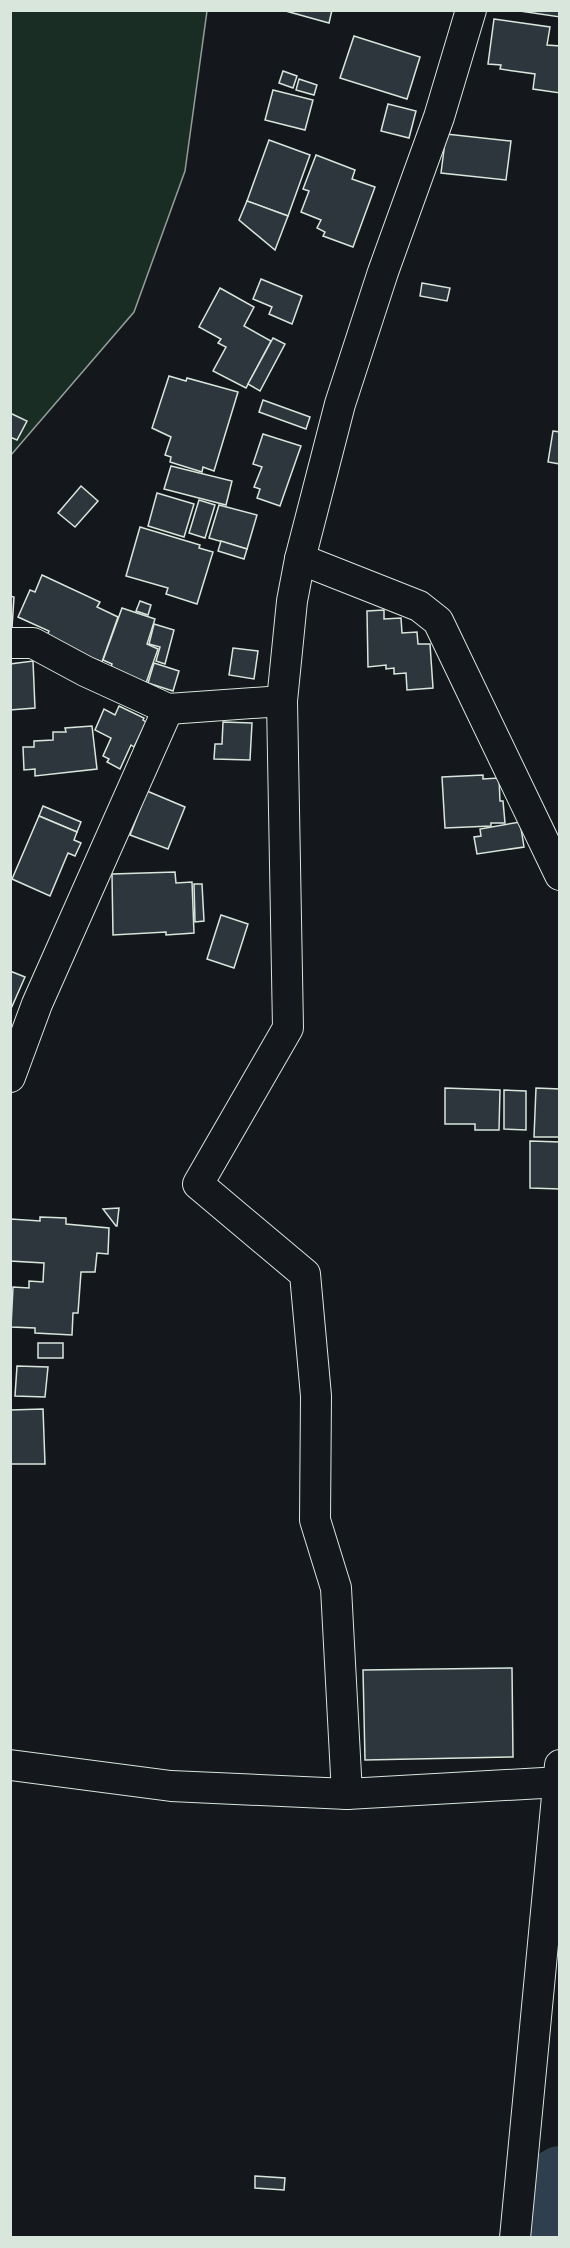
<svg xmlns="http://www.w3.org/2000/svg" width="570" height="2248" font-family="Poppins,sans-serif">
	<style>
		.green { fill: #1a2d24; stroke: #939e99; stroke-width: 1.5 }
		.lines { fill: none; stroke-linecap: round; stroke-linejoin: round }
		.river { stroke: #2f3f4d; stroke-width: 62 }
		.building { fill: #2c363c; stroke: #d8e6dc; stroke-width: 1.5 }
		.street-casing { stroke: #d8e6dc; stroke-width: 32 }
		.street { stroke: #14181c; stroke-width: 30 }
	</style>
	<rect width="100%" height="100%" fill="#14181c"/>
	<path class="green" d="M11,11h196l-22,160 -51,141 -123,143z"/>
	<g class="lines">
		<path class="river" d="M553,2238l7,-61"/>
	</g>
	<g class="building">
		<path d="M282,10h50l-3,13z"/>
		<path d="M513,10h47v7z"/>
		<path d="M494,19l56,8 -3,18 13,1v47l-27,-4 2,-15 -35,-5 1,-4 -13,-1z"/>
		<path d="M354,36l66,21 -13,42 -67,-21z"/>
		<path d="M283,71l14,5 -4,12 -14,-5z"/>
		<path d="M299,79l18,6 -3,10 -18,-5z"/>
		<path d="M273,90l40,10 -8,30 -40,-10z"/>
		<path d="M388,104l28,7 -7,27 -28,-7z"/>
		<path d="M446,134l65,7 -5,39 -65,-7z"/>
		<path d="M269,140l41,15 -22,61 -41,-15z"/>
		<path d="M316,155l39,15 -3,9 23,8 -22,60 -30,-11 2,-4 -8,-4 4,-8 -20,-8 8,-21 -6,-2z"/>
		<path d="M247,201l41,15 -13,34 -36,-30z"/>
		<path d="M261,279l41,17 -10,28 -23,-10 3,-7 -19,-8z"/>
		<path d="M422,283l28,5 -3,13 -27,-5z"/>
		<path d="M220,288l34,19 -10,19 27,15 -25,47 -33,-17 13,-24 -8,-4 3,-4 -22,-12z"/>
		<path d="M273,338l12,6 -25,47 -12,-7z"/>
		<path d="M169,376l17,5 1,-3 51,14 -24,79 -11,-4 -1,5 -32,-10 1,-5 -6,-2 6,-18 -19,-9z"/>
		<path d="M263,400l47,17 -4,12 -47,-17z"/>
		<path d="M10,413l17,8 -10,19 -7,-3z"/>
		<path d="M553,431l7,1v32l-12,-2z"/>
		<path d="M263,434l38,12 -21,60 -23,-8 3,-9 -6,-2 8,-20 -9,-3z"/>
		<path d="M171,466l61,15 -6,24 -62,-16z"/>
		<path d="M81,486l17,15 -23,26 -17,-14z"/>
		<path d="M157,493l37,11 -10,33 -36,-11z"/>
		<path d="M199,500l16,5 -10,33 -16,-5z"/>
		<path d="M219,505l38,10 -10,34 -38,-11z"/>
		<path d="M140,527l60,18 -1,3 14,4 -16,52 -31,-10 2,-6 -42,-12z"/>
		<path d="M221,541l26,8 -3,10 -26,-8z"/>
		<path d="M42,575l58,27 -3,5 21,10 -16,45 -57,-23 4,-8 -31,-14 12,-27 5,2z"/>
		<path d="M10,596l4,1 -2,31h-2z"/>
		<path d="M140,601l11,4 -3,10 -12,-4z"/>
		<path d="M122,608l33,11 -8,25 11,5 -12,34 -36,-12 2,-7 -9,-4z"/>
		<path d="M384,610v9l17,-1 1,15 15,-1 1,12h12l3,44 -26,2 -1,-17 -12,1v-6l-8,1v-4l-18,2 -1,-56z"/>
		<path d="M154,624l20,6 -9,34 -9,-3 4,-14 -11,-3z"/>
		<path d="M233,648l25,3 -4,28 -25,-4z"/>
		<path d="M33,661l2,47 -25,2v-46z"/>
		<path d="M154,663l25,8 -6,20 -25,-8z"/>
		<path d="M119,706l25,12 -1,2 3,2 -12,25 -3,-2 -11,24 -13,-7 2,-3 -6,-3 8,-18 -16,-8 9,-21 11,6z"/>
		<path d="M223,722l29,1 -2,37 -36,-1 1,-15h7z"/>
		<path d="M92,726l5,43 -62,7v-7l-11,1 -1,-23h11v-6l19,-1v-8h13l-1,-4z"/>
		<path d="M483,775v4l16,-1 1,23h3l2,22h-14v3l-46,2 -3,-51z"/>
		<path d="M147,791l38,16 -17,42 -38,-14z"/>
		<path d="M43,806l38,16 -4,10 -38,-16z"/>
		<path d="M39,816l38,16 -3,8 7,3 -6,13 -7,-3 -18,43 -38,-17z"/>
		<path d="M520,822l4,25 -47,7 -3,-17 7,-1 -1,-7z"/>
		<path d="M175,872l1,11 16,-1 2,51 -28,2v-3l-53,3 -1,-61z"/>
		<path d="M194,884h8l2,37 -9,1z"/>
		<path d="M221,915l27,9 -14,44 -27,-9z"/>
		<path d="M10,971l15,6 -15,34z"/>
		<path d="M445,1088l55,2 -1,40h-24v-6h-30z"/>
		<path d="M536,1088l24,1v48h-26z"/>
		<path d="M504,1090l22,1v39l-22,-1z"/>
		<path d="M530,1141l30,1v47l-30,-1z"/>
		<path d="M119,1208l-2,18h-1l-13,-17z"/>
		<path d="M40,1217l26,1v6l43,4 -1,26 -11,-1 -2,19h-14l-3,41h-5l-1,22 -37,-2v-5l-24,-1 2,-40 16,1v-7l14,1 1,-19 -34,-2 1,-42 29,2z"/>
		<rect x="38" y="1343" width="25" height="15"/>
		<path d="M17,1366l31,1 -3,30 -30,-1z"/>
		<path d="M43,1409l2,55h-35v-54z"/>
		<path d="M512,1668l1,89 -148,3 -2,-90z"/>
		<path d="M255,2176l30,2 -1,12 -29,-2z"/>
	</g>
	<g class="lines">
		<defs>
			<g id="street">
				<path d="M300,559l119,47 19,15 122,254"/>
				<path d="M10,643h23l52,28 83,38 114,-8"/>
				<path d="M10,1077l27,-73 131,-295"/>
				<path d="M10,1765l161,21 176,8 213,-12"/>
				<path d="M347,1794l-11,-206 -21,-68 1,-124 -11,-122 -107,-90 90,-156 -6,-327 10,-100 8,-42 40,-155 43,-132 56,-155 32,-107"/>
				<path d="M515,2238l45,-473"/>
			</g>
		</defs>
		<use href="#street" class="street-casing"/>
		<use href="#street" class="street"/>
	</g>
	<rect width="570" height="2248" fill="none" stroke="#d8e6dc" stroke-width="24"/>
</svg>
